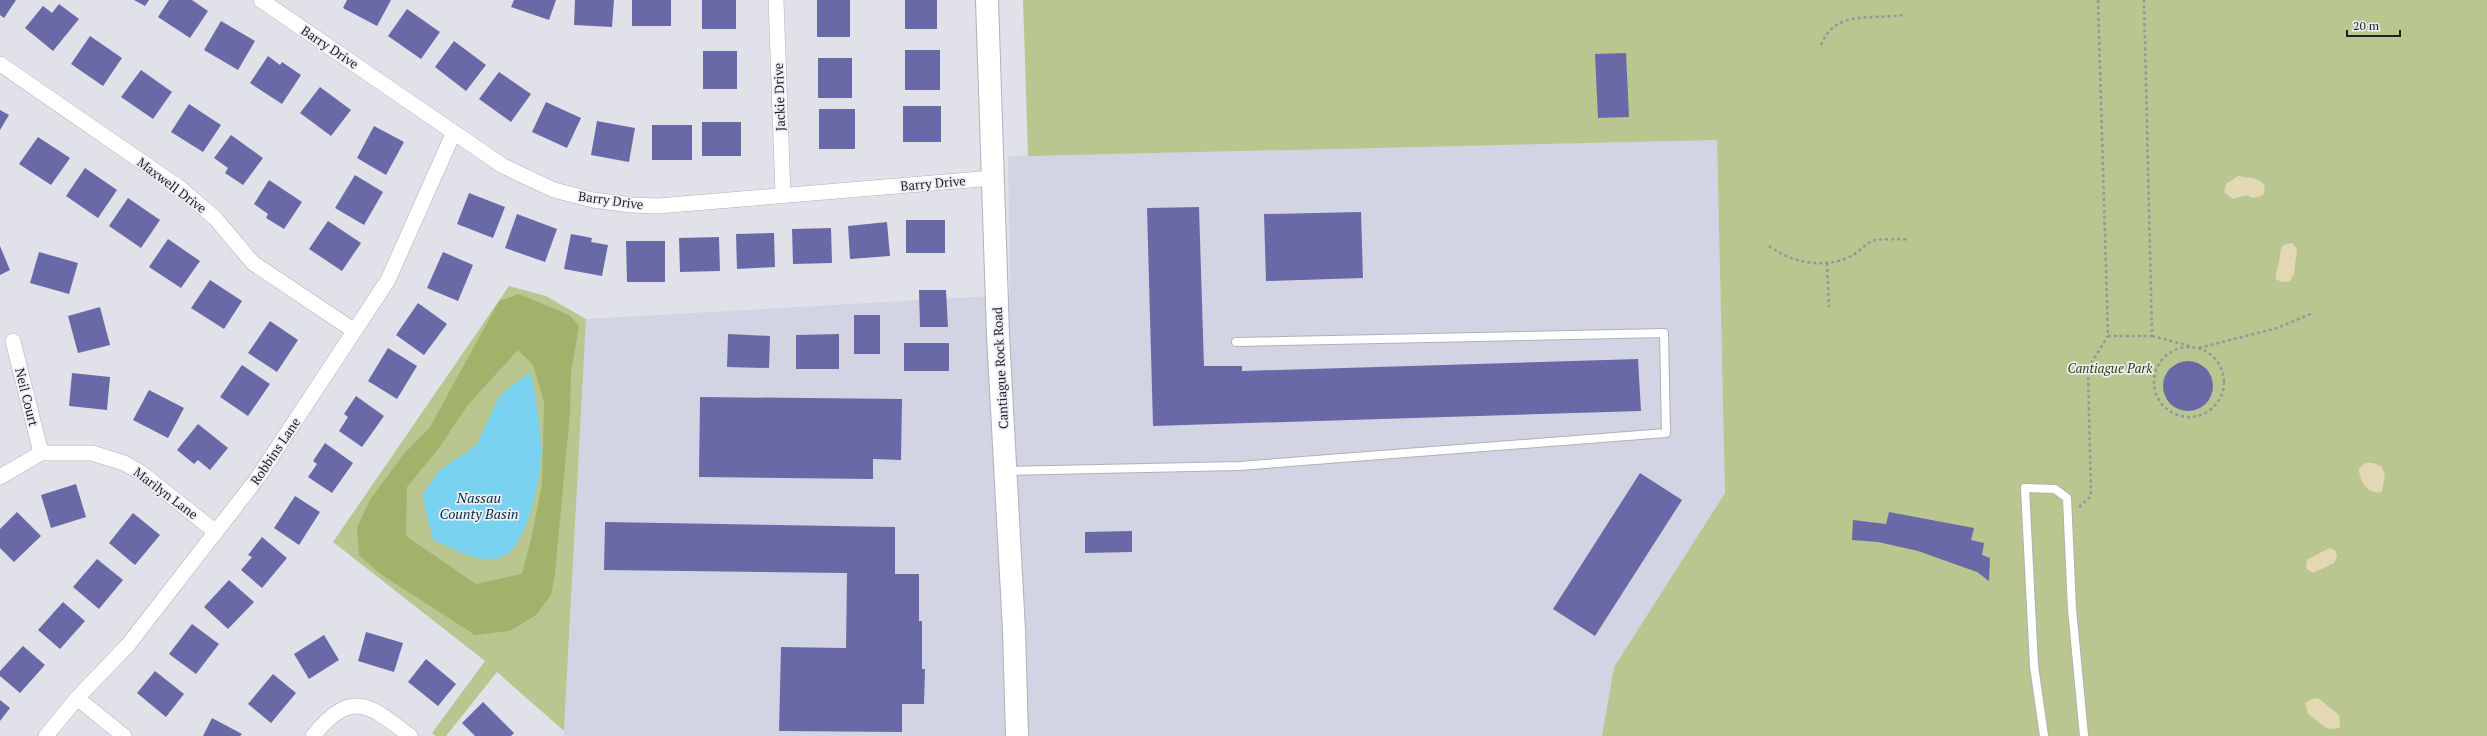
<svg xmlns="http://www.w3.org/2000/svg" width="2487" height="736" font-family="'PT Serif',serif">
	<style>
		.built { fill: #d3d4e3 }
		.green { fill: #b9c690 }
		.forest { fill: #a2b26b; fill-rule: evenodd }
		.sand { fill: #e2d8b3 }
		.water { fill: #79d2f0 }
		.building { fill: #6a69a7 }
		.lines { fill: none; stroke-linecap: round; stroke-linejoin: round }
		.lane-casing { stroke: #b0b0b8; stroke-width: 10 }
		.street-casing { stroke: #b0b0b8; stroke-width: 16 }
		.secondary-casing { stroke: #b0b0b8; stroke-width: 24 }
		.path { stroke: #96969c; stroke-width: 2.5; stroke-dasharray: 3 3; stroke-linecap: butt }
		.lane { stroke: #fff; stroke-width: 8 }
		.street { stroke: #fff; stroke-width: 15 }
		.secondary { stroke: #fff; stroke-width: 22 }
		.labels { text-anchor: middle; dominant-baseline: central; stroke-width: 3.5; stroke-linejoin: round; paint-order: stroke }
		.street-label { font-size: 13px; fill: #1f1f22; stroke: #eeeef6 }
		.park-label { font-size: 13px; font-style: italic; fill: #363f08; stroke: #eeeef6 }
		.water-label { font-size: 14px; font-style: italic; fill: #022e3b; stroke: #eeeef6 }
	</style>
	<rect width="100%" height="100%" fill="#e1e1e9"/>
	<path class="built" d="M1717,140l8,353 -111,174 -12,69h-1038l22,-417 424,-24 -2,-139z"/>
	<g class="green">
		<path d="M1023,0h1464v736h-885l12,-69 111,-174 -8,-353 -689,16z"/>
		<path d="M509,286l37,10 40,23 -22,412 -67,-59 -51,64h-10l-4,-3 53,-72 -152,-119z"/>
	</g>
	<path class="forest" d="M519,294l50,21 10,11 -8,47 -1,40 -15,160 -4,22 -15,20 -26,16 -35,4 -96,-62 -20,-18 -2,-28 13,-27 32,-44 28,-29 69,-126zM518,350l15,15 11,37 -2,81 -10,52 -10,39 -46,10 -70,-48 1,-49 32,-39 28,-42z"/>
	<g class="sand">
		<path d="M2238,176c11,2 33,2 25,19l-10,3 -7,-3 -13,4 -9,-7 2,-8z"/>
		<path d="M2292,243l5,6 -3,25 -4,7 -9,1 -5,-3c-1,-7 2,-10 3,-16 2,-10 -1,-19 13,-20z"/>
		<path d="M2366,463h7l8,3 4,8 -3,18c-14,3 -23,-10 -23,-24z"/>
		<path d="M2329,548l6,2 2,6 -3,7 -21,10 -7,-5 1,-8z"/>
		<path d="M2318,698l21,17 1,13 -12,1 -20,-15 -3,-11 6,-4z"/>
	</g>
	<path class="water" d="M530,372c6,25 10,51 11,76 1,25 -13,103 -42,110 -24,5 -44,-9 -66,-18l-11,-45 19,-26 35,-23 24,-51z"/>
	<g class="building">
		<path d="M0,0h16l-12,18 -4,-3z"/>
		<path d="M134,0h15l-4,6z"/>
		<path d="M169,0h23l16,11 -18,27 -32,-21z"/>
		<path d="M347,0h44l-14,26 -34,-18z"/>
		<path d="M514,0h42l-7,20 -38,-13z"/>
		<path d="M575,0h39l-2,27 -38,-2z"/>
		<rect x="632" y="0" width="39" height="26"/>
		<rect x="702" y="0" width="34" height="29"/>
		<rect x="817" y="0" width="33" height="37"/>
		<rect x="905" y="0" width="32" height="29"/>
		<path d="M59,4l20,15 -26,32 -28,-23 18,-22 9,7z"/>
		<path d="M407,9l33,23 -19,27 -33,-23z"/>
		<path d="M221,21l34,20 -17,29 -34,-20z"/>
		<path d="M90,36l32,22 -19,28 -32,-22z"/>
		<path d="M454,41l32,24 -20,26 -31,-24z"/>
		<rect x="905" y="50" width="35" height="40"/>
		<rect x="703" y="51" width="34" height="38"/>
		<path d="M1626,53l3,64 -31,1 -3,-64z"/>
		<path d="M268,56l12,9 2,-3 19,13 -19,29 -32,-21z"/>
		<rect x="818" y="58" width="34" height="40"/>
		<path d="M141,70l31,22 -19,27 -32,-22z"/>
		<path d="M499,72l32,22 -20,28 -32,-23z"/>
		<path d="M320,87l31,23 -20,26 -31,-23z"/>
		<path d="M546,102l35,16 -14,30 -35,-16z"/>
		<path d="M189,104l32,21 -18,27 -32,-20z"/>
		<rect x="903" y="106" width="38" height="36"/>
		<rect x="819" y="109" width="36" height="40"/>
		<path d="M0,110l9,5 -9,15z"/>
		<path d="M597,121l38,7 -6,34 -38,-7z"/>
		<rect x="702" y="122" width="39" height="34"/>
		<rect x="652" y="125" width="40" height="35"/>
		<path d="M374,126l30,16 -18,33 -29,-17z"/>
		<path d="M231,135l32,23 -20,27 -18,-12 3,-5 -14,-10z"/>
		<path d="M38,137l32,21 -19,27 -32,-21z"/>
		<path d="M85,168l32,22 -19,28 -32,-22z"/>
		<path d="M355,175l28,17 -19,33 -29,-17z"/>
		<path d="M269,180l33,22 -18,27 -18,-11 2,-4 -14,-10z"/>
		<path d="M469,193l36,14 -12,31 -36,-14z"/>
		<path d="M128,198l32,22 -19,28 -32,-22z"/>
		<path d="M1199,207l5,159h38v5l396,-12 3,52 -488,15 -6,-218z"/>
		<path d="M1361,212l2,66 -97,3 -2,-67z"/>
		<path d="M517,214l40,15 -12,33 -40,-14z"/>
		<rect x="906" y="220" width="39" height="33"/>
		<path d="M328,221l33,22 -19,28 -33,-22z"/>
		<path d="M887,222l3,34 -40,3 -2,-33z"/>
		<path d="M831,228l1,35 -39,1 -1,-35z"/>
		<path d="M774,233l1,34 -38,2 -1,-35z"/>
		<path d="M571,234l21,4 -1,4 17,3 -6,31 -38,-7z"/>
		<path d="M719,237l1,34 -40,1 -1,-34z"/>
		<path d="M168,239l32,22 -19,27 -32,-21z"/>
		<path d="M626,241h39v41h-38z"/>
		<path d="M0,246l10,24 -10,5z"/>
		<path d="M39,252l39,11 -9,31 -39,-11z"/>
		<path d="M443,252l30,13 -15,36 -31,-13z"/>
		<path d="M210,280l32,21 -18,28 -33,-21z"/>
		<path d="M919,290h27l2,37h-28z"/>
		<path d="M418,303l29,21 -23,31 -28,-20z"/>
		<path d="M100,307l10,38 -32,8 -10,-37z"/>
		<rect x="854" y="315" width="26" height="39"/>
		<path d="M270,321l28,19 -21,32 -29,-19z"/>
		<path d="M728,334l42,2 -1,32 -42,-1z"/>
		<path d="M839,334v35h-43v-34z"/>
		<rect x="904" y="343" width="45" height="28"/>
		<path d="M388,348l29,18 -20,33 -29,-18z"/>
		<circle cx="2188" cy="386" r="25"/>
		<path d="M242,365l28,19 -22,32 -28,-19z"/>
		<path d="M72,373l38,4 -3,33 -38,-4z"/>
		<path d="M149,390l35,18 -16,30 -35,-18z"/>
		<path d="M356,396l28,20 -22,31 -23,-16 9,-14 -4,-3z"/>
		<path d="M700,397l202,2 -1,61 -28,-1v20l-174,-2z"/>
		<path d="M198,424l30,24 -18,22 -12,-10 -4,4 -17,-14z"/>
		<path d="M325,443l28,20 -21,30 -24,-16 9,-13 -4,-3z"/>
		<path d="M1640,473l42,27 -87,136 -42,-27z"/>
		<path d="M76,484l10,33 -35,11 -10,-33z"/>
		<path d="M295,496l25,16 -21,33 -25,-17z"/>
		<path d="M17,512l24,24 -27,26 -14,-14v-19z"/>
		<path d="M1889,512l85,16 -3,12 13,3 -2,12 8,3 -1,23 -12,-9 -59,-21 -40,-9 -26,-2 1,-20 33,4z"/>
		<path d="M133,513l27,22 -25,30 -26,-22z"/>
		<path d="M605,522l290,5v47h24v47h3v48h3l-1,35h-22v28l-123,-1 2,-84 65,1 1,-75 -243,-3z"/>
		<path d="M1132,531v21l-47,1v-21z"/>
		<path d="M262,537l25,21 -25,30 -21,-18 11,-13 -4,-2z"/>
		<path d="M97,559l26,21 -24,29 -26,-22z"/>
		<path d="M229,580l25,22 -26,27 -24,-22z"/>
		<path d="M63,602l22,19 -25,28 -22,-19z"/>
		<path d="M192,624l27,20 -23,30 -27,-20z"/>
		<path d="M366,632l37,11 -9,29 -36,-11z"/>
		<path d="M324,635l15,25 -30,19 -15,-25z"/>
		<path d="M23,646l22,19 -25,28 -20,-17v-5z"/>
		<path d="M426,659l30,25 -18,22 -30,-24z"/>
		<path d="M155,671l29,23 -18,23 -29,-24z"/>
		<path d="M273,674l23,19 -25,30 -23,-19z"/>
		<path d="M0,700l10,8 -10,13z"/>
		<path d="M483,702l31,31 -3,3h-36l-13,-13z"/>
		<path d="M212,718l30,16 -2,2h-37z"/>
	</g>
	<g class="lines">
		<defs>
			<g id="lane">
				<path d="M1006,471l233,-5 427,-33 -2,-100 -428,9"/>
				<path d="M2044,736l-10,-70 -9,-178 30,1 12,9 5,111 12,127"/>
			</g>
			<g id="street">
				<path d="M261,0l242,166 51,24 39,10 39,5 26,1 335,-28"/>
				<path d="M776,0l7,195"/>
				<path d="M0,64l180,124 35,30 38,45 100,67"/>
				<path d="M13,341l28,112"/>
				<path d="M0,477l41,-24h51l32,10 16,9 76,60"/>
				<path d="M77,698l47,38"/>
				<path d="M46,736l31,-38 51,-53 128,-165 132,-200 66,-148"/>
				<path d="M313,736c38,-47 56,-32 97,0"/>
			</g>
			<path id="secondary" d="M987,0l11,335 16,295 3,106"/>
		</defs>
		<use href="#lane" class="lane-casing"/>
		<use href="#street" class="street-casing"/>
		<use href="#secondary" class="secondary-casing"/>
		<g class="path">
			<path d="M2098,0l10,336h44l-8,-336"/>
			<path d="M1821,45c14,-36 51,-25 82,-30"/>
			<path d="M1769,246c22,16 51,23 78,12 10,-4 16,-12 25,-17 6,-3 29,-1 37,-2"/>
			<path d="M1827,263l2,44"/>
			<path d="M2152,336l38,10"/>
			<circle cx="2189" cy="382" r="35"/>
			<path d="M2199,348l78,-20 36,-15"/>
			<path d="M2079,507l12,-11 -3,-128 20,-32"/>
		</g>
		<use href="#lane" class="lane"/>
		<use href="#street" class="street"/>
		<use href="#secondary" class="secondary"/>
	</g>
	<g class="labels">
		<g class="street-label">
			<text transform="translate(330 47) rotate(34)">Barry Drive</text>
			<text transform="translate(779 97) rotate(-92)">Jackie Drive</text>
			<text transform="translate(933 183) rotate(-5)">Barry Drive</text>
			<text transform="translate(172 185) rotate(37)">Maxwell Drive</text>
			<text transform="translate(611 200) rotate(8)">Barry Drive</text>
			<text transform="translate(1000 368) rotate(-93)">Cantiague Rock Road</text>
			<text transform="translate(27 397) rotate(76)">Neil Court</text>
			<text transform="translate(275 451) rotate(-56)">Robbins Lane</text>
			<text transform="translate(166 493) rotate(37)">Marilyn Lane</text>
		</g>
		<g class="park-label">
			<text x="2110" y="368">Cantiague Park</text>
		</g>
		<g class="water-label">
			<text x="479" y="497">Nassau<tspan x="479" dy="16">County Basin</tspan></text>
		</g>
	</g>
	<path d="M2347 30v6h53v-6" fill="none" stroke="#1f1f22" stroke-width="2"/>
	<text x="2353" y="30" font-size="12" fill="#1f1f22" stroke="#eeeef6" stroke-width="3" paint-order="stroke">20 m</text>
</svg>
